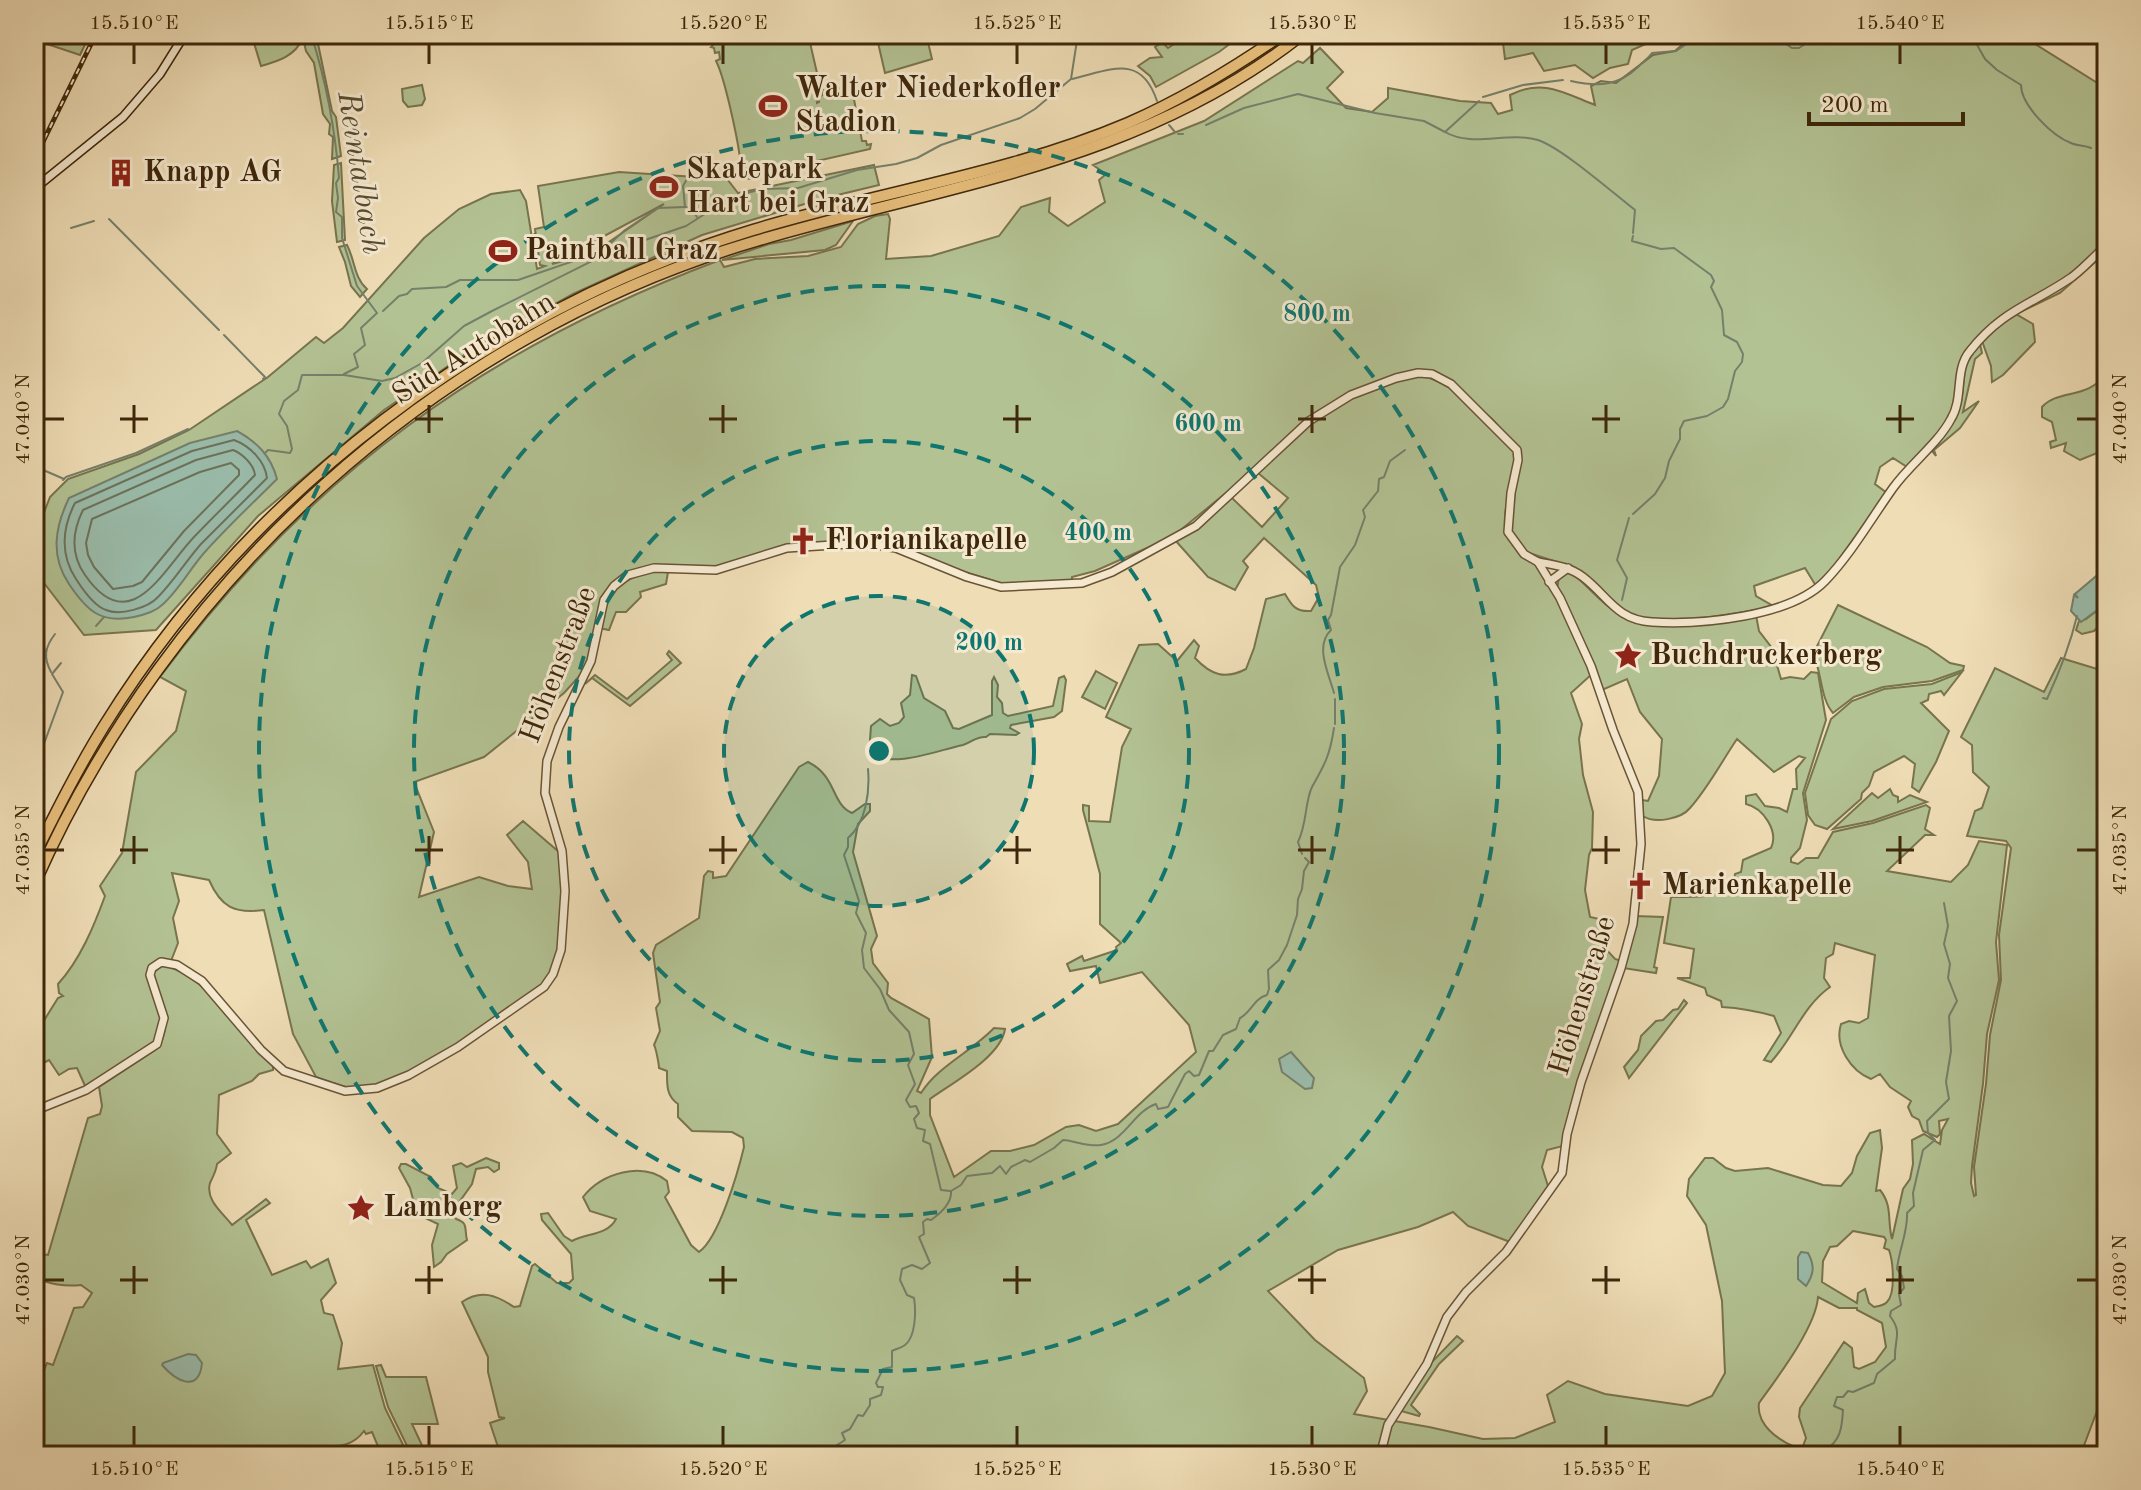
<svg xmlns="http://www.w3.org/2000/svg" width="2141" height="1490" font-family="'Old Standard TT',serif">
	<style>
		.green { fill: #b3c293; stroke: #78744e; stroke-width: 2; fill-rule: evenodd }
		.water { fill: #9abcab; stroke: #75806b; stroke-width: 2 }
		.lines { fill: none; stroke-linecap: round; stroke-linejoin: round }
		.shore { stroke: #6c725a; stroke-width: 2 }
		.stream { stroke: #75806b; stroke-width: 2 }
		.tertiary-casing { stroke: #6a5435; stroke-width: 10 }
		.secondary-casing { stroke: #3e270a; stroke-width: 10 }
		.motorway-casing { stroke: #3e270a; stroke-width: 13 }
		.tertiary { stroke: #f5e9d0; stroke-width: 7 }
		.secondary { stroke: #f5e9d0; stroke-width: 7 }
		.motorway { stroke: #e8be7b; stroke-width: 10 }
		.rail-casing { stroke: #3e270a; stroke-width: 5 }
		.rail { stroke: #f5e9d0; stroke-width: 2; stroke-dasharray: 6; stroke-linecap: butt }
		.ticks { fill: none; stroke: #3e270a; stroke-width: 3 }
		.ring { fill: none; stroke: #0f766e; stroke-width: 4; stroke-dasharray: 14 10 }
		.labels { text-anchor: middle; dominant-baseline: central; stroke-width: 6; stroke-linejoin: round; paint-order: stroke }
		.poi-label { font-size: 30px; font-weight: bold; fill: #3e270a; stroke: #f5e9d0; text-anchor: start }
		.street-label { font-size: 30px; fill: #3e270a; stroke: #f5e9d0 }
		.water-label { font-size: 32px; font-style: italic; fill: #554c32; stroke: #f5e9d0 }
		.centre { fill: #0f766e; stroke: #f5e9d0; stroke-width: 4 }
		.ring-label { font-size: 24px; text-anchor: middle; font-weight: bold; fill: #0f766e; stroke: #f5e9d0; stroke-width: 6; stroke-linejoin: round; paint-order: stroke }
		.neatline { fill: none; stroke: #3e270a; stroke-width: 3 }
		.ticks-label { font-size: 20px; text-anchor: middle; fill: #3e270a }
	</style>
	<rect width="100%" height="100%" fill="#efddb6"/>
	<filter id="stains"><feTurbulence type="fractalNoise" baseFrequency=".0025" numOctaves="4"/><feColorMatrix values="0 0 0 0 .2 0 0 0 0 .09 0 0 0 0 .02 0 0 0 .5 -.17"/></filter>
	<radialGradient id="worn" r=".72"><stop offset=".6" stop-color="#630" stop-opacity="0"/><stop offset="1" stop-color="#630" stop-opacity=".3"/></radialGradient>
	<g class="green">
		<path d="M34,34h56l-10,21 -45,-15z"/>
		<path d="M278,34h38l16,77 4,6 5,39 -9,3 1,-22 -4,-3 1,-10 -7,-10 -9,-51 -8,-12 -3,-13c-8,18 -24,23 -42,28l-7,-23 24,-5z"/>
		<path d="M715,34h93l12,52 -5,2 2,15 2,-1 -1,-5 5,-2 -1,-5 18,-2 1,4 11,-3 10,52h4l1,4 4,-1 -1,5 -115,26 -1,4 -14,-1c5,-15 -16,-102 -24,-117l4,-2 -1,-7 -4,1 -1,-5 -3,-1 5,-5z"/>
		<path d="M876,34h50l6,25 -47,14z"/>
		<path d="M1176,34h67l-24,18 -63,35 -6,-11 -12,-10 12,-8 12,-1 -7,-10 7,-5 6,6 12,-8z"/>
		<path d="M1521,34h164l-32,9 -3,-1 -18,8 -4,14 -18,4 -17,10 -18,-13 -31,6 -11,-18 -28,6 -2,-16z"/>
		<path d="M1702,34h85l7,3 2,-3h237l-1,8 75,47v152l-42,38 -60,34 -34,33 -14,52 -10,25 -40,44 -14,-9 -13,9 -5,17 12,9 -62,85 -9,8 -11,-18 -51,18 2,10 19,11 -70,11 -58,2 -28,-10 -50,-44 -43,-14 -15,-21 8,-82 -26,-29 -49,-44 -11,-4 -37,4 -88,42 -54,52 -82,67 -77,34 -23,6v5l-34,4 -37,-3 -137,-42 -63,2 -76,25 -91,2 -33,31 -9,46 -8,24 -20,22 -80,64 -70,25 20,50 -15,65 60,-20 29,9 24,3 -4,-27 -21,-27 16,-14 36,31c3,39 10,91 -12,127 -6,11 -23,19 -34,26 -39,28 -108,83 -156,84 -10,0 -31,-9 -41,-12l-23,-43 -29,-124c-30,4 -43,-3 -55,-30l-37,-7 7,28 -6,17 5,25 -7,18 -22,8 13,49 -5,22 -71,48 -9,-20 -8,1 -10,6 -10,-15 -15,8v-52l9,6 15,-24 5,-2 -4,-3 -1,-9c22,-24 36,-58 47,-88l-5,-10 22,-33 14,-81 40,-41 10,-40 -26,-14c150,-202 325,-329 560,-417l4,7 31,-8 53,-3 33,-9 17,-23 17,-8 13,-2 2,5 -4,40 45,-3 68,-20 22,-29 29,-9 -1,14 19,14 37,-24 -6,-22 7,-6 -13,-9 111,-44 94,-60 5,2 17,-15 23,24 -16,16 19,20 26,4 16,-14v-10l72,13 31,2 7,11 14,-4 -2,-15c33,-17 54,-2 85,10l-4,-19 10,-5 15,2 37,-28 22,-4 17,-15z"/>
		<path d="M422,85l3,14 -3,6 -14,2 -5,-6 -1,-12z"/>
		<path d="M341,163l4,77 -8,2 -5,-41 2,-36z"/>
		<path d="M874,165l5,20 -58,14 -119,36 -129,59 -106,59 -83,57 -126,106 -102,114 -72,5 -50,-65v-32l16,-41 18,-18 71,-25 50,-24 79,-53 48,-40 8,6 19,-15 81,-90 35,-29 32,-15 29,-4 6,11 11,68 8,-3 -5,-1 -5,-36 9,-2 -6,-41 81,-14 108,7 11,14zM664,204l-71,49 -41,11z"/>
		<path d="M853,221l-17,24 -11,5 -103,10 47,-16 22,-4z"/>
		<path d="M347,245c8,15 7,33 20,44l-7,8 -9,-11 -6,-24 -6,-15z"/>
		<path d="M2107,247v8h-4l-43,38 -44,21 17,10 2,18 -32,33 -11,7 -1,-16 -9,-25 31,-29 62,-35z"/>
		<path d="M1980,344l2,9 -7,6 -12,53 16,-11 -19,27 -26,22 2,6 -4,-5 1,-4c8,-11 20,-24 25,-37 12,-29 -4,-37 22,-66z"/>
		<path d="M2107,372v77l-27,11 -16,-9 2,-8 -15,5 -1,-6 6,-2 -4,-18 -10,-5v-10c17,-19 46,-6 65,-35z"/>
		<path d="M1418,376c37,2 71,50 96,75 5,26 -14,54 -8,82l29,31 23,35 34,75 -21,19 11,31 -3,15 4,36 10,37 -1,36 -3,7 -4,35 5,27 18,4 -5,25 12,13 6,2 -58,185 -16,4 -5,17 6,19 -38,56 -42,-16 -15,-14 -35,15 -80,23 -70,41 47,49 49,38 3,13 -13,23 75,13 54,12 32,-1 40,-16 -8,-27 21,-14 37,13 83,12 24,-10 13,-23 -3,-72 -16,-76 -19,-29 2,-17 16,-21h8l13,10 9,3 33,-3 55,17 18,1 11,-13 5,-17 13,-23 10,-3 2,18 -6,43 4,-1c13,16 7,31 12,49l11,-50 7,-10 3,-15 -1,-24 12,-6 16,10 2,-14 6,-11 -9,2 1,13 -3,3 -14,-6 -4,-11 -7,-4 -4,-9 3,-6 -21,-14 -10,-13 -9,5c-20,-8 -37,-33 -30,-55l8,-3 10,2 9,-5 7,-63 -40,-12 -2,11 -7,4 -2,20 6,9c-27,19 -37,51 -59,75l-7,-2 17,-27 -7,-17c-18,-5 -35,-8 -52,-9l-1,-6 -14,-6 -2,-7 -28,-10h13l4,-29 -30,-6 7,-46c22,0 43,1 62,-9l2,-14 6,-2 2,-12 28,-12c8,-17 -8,-40 -25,-44v-8l10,-2 9,12 14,2 8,4 6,-23h4l-1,-20 9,-11 -6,-2 -25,16 -37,-33c-15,22 -29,49 -47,69 -9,11 -35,16 -47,8l-1,-16 6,1 11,-25 3,-37 -22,-27 -13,-33 -25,11 -45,-101 2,-12 8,-7c19,12 32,33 52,44 28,15 103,3 137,1l3,16 13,17 9,31 9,-2 14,2 7,-7 7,1 8,47 -23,73 4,27 -7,28 -9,10v4l7,2 8,-6h12l15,-26 40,-9 53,-18 4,3 -5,21 9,6h-9l-38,36 64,11 17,-17 11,-24 28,4 -11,97 3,38 -12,54 -4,50 -11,82 -1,17 3,13 2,-1 -2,-28 12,-83 4,-49 11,-55 -2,-45 12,-87 -5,-7 -39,-5 8,-25 7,-3 7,-21 -16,-15 -1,-27 -11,-8 34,-69 49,24 17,-34 46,14v743l-10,-4 -17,45h-1579l-11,-33 15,-5 -6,-1 -11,-45v-15l-26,-55c19,-13 34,-7 52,5l6,-1 12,-40 3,-2 22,19h12l4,-4 -2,-25 -29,-34 -1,-6 7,-1 16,23 8,5c15,-8 36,-6 44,-22l-26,-8 -7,-14c19,-24 59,-36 84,-16l2,11 -4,5 26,48 8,7c20,-14 39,-80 45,-105l-1,-9 -11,-6 -40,-1 -14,-14v-13c-12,-8 -11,-20 -11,-33l-8,-3c0,-3 -3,-20 -5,-23l6,-14 -4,-23 4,-6 -7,-49 3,-8 43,-27 5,-42 4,-5 5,1v6l13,-2 73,-109 9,-5c29,14 23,42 44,51l13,-9h5v7l-12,13 -5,28 24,84 -6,13 2,14 15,20 -1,11 4,4 38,21 3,38 -15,34 4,2c17,-27 50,-41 73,-65l11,1c-4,28 -53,54 -75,70v16l24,62 37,-26h19l24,-6 32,-18 13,-2 17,6 22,-7 78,-72 -7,-27 -47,-53 -42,11 -4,-17 -26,5 -3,-7 15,-8 2,5 33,-11 -1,-3 5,-4 -21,-19v-50l-17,-64v-5l6,1v15l21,1 12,-75 9,-18 -25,-12 33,-72 19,-1 19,17 17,-21 5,6 -4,12c16,17 30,22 51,11l8,-21 12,-49 19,-5c7,12 11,18 26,17l8,-14 -3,-12 -52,-47 -21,23 5,6 -13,23 -27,-13 -33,-37 55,-44 32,31 26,-29 -30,-25c17,-16 33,-34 51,-49 29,-25 72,-40 109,-48zM1853,1231l31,6 2,3 -2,8 5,2c4,11 7,43 -2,52 -4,4 -8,4 -13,5l-5,-4 -4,-14 -7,4 -1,10 -35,-21 1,-21 7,-14 7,-1zM1818,1297l21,11h18v2l25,13 4,24 -11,15 -16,7 -5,-2 -2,-19 -8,-6 -44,66 -1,9 7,21 -3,8 -6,2c-19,-8 -41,-23 -38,-45 18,-25 57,-76 59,-106z"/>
		<path d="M654,571l14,1 -2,12 -26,8 1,5 -15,15h-10l-7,18 -10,-2c5,-36 21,-49 55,-57z"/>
		<path d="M2107,603v14l-13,14 -12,3 -6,-4 3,-9 7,-2z"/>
		<path d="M1838,605l89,42 23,16 14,3 -1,4 -31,11 -49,6 -29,10 -21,16c-13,-15 -11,-41 -20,-59z"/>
		<path d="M669,651l12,12 -51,43 -38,-28 -7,6 10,-9 32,24 45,-39 -5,-6z"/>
		<path d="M1096,671l21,12 -12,26 -23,-12z"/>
		<path d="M1962,672l-18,23 -3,-4 -12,3 -1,6 -7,3 28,28 -13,31 -17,30 -7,-5 3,-23 -11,-8 -30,16 -5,14 -7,7 -1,6 -34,30 -12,-4 -7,-10 -3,-22 26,-74 21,-18 32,-12 48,-5z"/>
		<path d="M912,675l4,1 8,22 21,13 8,17 6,1 33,-14v-34l2,-4 4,8 -1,12 5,6 1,10 5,3 45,-10 6,-28 5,-2 2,4 -4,31 -8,6 -43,8 -1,3 9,5 -3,2 -26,-1 -4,3c-10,-1 -13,5 -23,8 -28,6 -68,23 -94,9l2,-28 9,-7 10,7 9,-3 5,-6 -3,-14 9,-8z"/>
		<path d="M1890,789l3,6 5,2v5l12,-7 17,7 -55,19 -39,8 39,-36 6,5z"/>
		<path d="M1635,916l28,1 -9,50 3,1 -1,5 -33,-5z"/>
		<path d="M163,965c44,11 80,67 110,100v5l-14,4 -7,7 -33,14 -2,39 14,19 -14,11c-1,8 -4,12 -7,19 -5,17 13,30 22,42l34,-26 4,4 -24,17 26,55 34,-14 5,7 17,-9 8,24 -15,17 3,13 9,2 9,28 -4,26 35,-4 12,43 22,45 -8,3h-17l-10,-24 -6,2 -2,-3c-10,14 -24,16 -41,16l-9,9h-280v-63l13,-30 6,2 21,-57 9,-1 9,-14 -11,-8c-17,2 -30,-1 -47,-7v-25l14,2 40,-137 12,-4 2,-8 -3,-19 56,-37c21,-22 5,-52 -2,-77z"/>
		<path d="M1684,1000l3,3 -58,75 -5,-11 14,-17 3,-14 15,-15 7,-1 10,-10 5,-1z"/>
		<path d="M486,1158l13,5v6l-5,3 -6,-5 -12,2 -4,15 -12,17 9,11h-12l-3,3 2,4c13,4 8,10 11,21l-20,14 -6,8 -7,5 -2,-22 6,-21 -21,-10 -7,-26 -11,-20 2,-4h5l25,13 7,11 14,6 5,-6 -4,-22 8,-3 6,4z"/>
		<path d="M1457,1336l6,5 -24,23 -28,41 9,9 -1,2 -18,-5 28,-46z"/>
		<path d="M381,1365l5,12h40l12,47h-26l15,32h-15l-24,-49 -12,-41z"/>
	</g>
	<g class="water">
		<path d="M237,431c20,11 34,25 40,48 -24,24 -50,48 -73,74 -14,16 -26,38 -42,52 -7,7 -19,10 -28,12 -33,7 -47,-6 -65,-33 -19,-28 -14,-57 0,-86l121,-55z"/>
		<path d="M2107,567v36l-26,19 -10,-11 3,-16 4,3 -3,-4z"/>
		<path d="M1291,1052l23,26 -2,10 -7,1 -23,-17 -3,-13z"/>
		<path d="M1801,1252l7,1c7,13 6,21 -2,33l-8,-7v-22z"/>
		<path d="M188,1354l8,1 6,8c-3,31 -26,18 -40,2l1,-2z"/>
	</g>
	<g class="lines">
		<g class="shore">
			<path d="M234,440c16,6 31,21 33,38 -22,22 -44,44 -66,66 -15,17 -27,37 -43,53 -10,11 -38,19 -52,13 -12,-4 -23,-20 -30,-31 -16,-24 -14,-51 -1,-76l117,-52z"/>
			<path d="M233,450c10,4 21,15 22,25 -20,21 -41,41 -61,62 -32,34 -64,103 -109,38 -14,-20 -13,-43 -2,-65l113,-50z"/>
			<path d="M231,463l8,7v5l-55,56 -42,51 -9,4 -20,3 -19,-22 -6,-12 -2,-12 6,-24 108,-47z"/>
		</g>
		<g class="stream">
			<path d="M311,34c15,47 24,94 28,144l-3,5 2,15 -2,14 6,5v21l15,48 20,27 -16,15 4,17 -11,9 4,13 -14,7"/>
			<path d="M1749,34l28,4 15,10h7l21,-14"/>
			<path d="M1971,34l14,25 12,11 24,15c0,20 31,51 50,58 6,3 13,2 20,5"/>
			<path d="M1072,79c39,-9 69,-26 85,22"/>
			<path d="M1571,81c28,6 47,5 67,-14 5,-6 9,-7 14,-14l24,-2 25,-17"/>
			<path d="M1483,97l40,-12 40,-5"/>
			<path d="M1169,125l6,7"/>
			<path d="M1206,125l38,-17 54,-14 77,19 49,8 21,11 34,-31"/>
			<path d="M1445,132c28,16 62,-1 93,8 24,8 75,53 97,70l-2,23"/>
			<path d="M1178,134h5"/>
			<path d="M687,179l-4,7 2,21 5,1 7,9"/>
			<path d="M109,219l110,111"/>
			<path d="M71,228l23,-7"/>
			<path d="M590,262l35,-32 33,-22 27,-1"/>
			<path d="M383,311l16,-15 8,-2 5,-5 34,-2 14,-7h58l79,-27"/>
			<path d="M224,335l35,36 6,6 -2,2"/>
			<path d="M265,453l3,-3 22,3 2,-4 -5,-23 -8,-12 5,-13 14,-11 4,-15h42l38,6 13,-3 27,-15 42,-37 28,-15 118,-59 76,-26 47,-30 31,-7 34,-1 59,-18 39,-6 21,-6 24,-13 79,-27 15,-9 36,-30 7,-45"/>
			<path d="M34,466l30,13"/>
			<path d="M63,480l3,-3 70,-24 52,-24"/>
			<path d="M1633,514l22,-20 10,-16 4,-17 11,-22v-10l4,-8 23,-5 16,-9 5,-8 7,-28 7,-9 1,-8 -6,-12 -13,-7 -2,-25 -11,-23 3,-6 -3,-6 -37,-27 -13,1 -29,-8 1,-5"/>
			<path d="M1622,600l5,-22 -10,-18 12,-42"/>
			<path d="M96,626l8,-9"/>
			<path d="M39,629l6,22"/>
			<path d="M51,672c-8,-15 -6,-25 4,-38"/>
			<path d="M1334,693c-5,-19 -20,-47 -3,-63l-3,-10 3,-5 9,-48 15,-22 10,-28 -2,-7 15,-19 1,-12 5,-2 6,-16 15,-11"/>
			<path d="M2043,698l4,1c13,-28 23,-54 30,-83"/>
			<path d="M1335,699v25"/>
			<path d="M868,769c2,23 -2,54 -20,69v9l-4,8 15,46 -3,12 10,20 -4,17 2,18 16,21 9,21 20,22 5,22 -6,11 7,19 -9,16 4,7 6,-1 3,7 -5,6 3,9 8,2 -2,11 7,3 11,46 9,1"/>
			<path d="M34,771l29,-79 -11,-18 9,-11"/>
			<path d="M1302,854l-4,-12c9,-18 7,-41 14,-55 13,-23 18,-32 22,-59"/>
			<path d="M836,1456l1,-11 8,-5 -3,-7 8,-4 8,-14 5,1 7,-11v-6l11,-4 2,-8h-5l-2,-4 7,-14 9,-2v-16c4,-2 9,-3 13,-6 11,-8 11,-35 9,-47l-7,-3 -7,-15 2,-11 10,-4 10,4 8,-6 -11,-26 5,-3 -1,-12 4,-3 4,1c10,-7 21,-17 20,-29l10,-6 6,-9 25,-3 8,-7 6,8 5,-7 14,-7 5,2 24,-14 9,-8c13,1 25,7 38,5 24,-4 33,-34 55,-41l2,5 10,-2 17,-33 4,-3 5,5 5,-1 10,-24h4l10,-16 13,-6 4,-11c11,-5 14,-20 27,-23l2,-6 -1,-19 11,-10 8,-15 10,-30 1,-16 4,-10 2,-18 5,-9 -4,-4"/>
			<path d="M1817,1456l6,-9 1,4c17,-10 18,-24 19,-41l-9,-4 3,-9h6l5,-6 5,1 21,-9 3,-9 18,-15c-1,-20 8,-26 -5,-43l1,-5 10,-6 -2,-11 5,-6 -2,-12 -5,-7c2,-20 11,-37 10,-56l7,-7 -1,-13 10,-43 12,-10 -7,-7 -1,-12 22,-22 -3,-17 5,-31 -2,-35 8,-15 -9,-23 2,-14 -6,-20 4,-18 -4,-23"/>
		</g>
		<defs>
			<g id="tertiary">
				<path d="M1538,562c17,3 32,5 45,15 25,19 33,43 69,45 48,3 138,-5 173,-41 26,-27 46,-62 68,-93 17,-24 44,-43 58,-69 13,-21 3,-49 19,-68 32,-41 63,-47 102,-74 13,-10 24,-22 35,-33"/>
				<path d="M1549,582l19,-14"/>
				<path d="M34,1111l52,-21 71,-46 7,-26 -14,-43 2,-7 9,-6 16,3 25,16 59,69 23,21 61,20 32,-3 32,-13 49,-28 86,-60 9,-13 8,-24 4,-59 -3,-40 -17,-58 2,-32 12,-34 32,-66 13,-61 10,-14 14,-11 26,-7 62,2 71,-22 77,-5 32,5 71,29 34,10 81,-4 30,-11 84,-46 113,-105 13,-8 29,-18 45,-17 22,-5 14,1 19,10 66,66 1,10 -7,33 -3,39 16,22 14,8 22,36 31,68 22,64 25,62 3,52 -8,80 -12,44 -40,114 -14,52 -5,39 -56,79 -40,40 -19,25 -20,47 -39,61 -8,31"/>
			</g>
			<path id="secondary" d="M34,189l89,-72 37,-43 25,-40"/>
			<g id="motorway">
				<path d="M34,856c22,-44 44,-88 70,-130 146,-236 385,-416 649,-496 124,-38 255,-56 375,-107 55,-24 106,-55 155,-89"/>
				<path d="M34,885c134,-304 401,-550 722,-644 192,-57 384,-78 547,-207"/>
			</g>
		</defs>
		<use href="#tertiary" class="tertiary-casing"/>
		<use href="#secondary" class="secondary-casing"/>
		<use href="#motorway" class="motorway-casing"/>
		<use href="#tertiary" class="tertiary"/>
		<use href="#secondary" class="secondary"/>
		<use href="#motorway" class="motorway"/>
		<defs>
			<path id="rail" d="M34,160l62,-126"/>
		</defs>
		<use href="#rail" class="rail-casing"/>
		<use href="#rail" class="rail"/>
	</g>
	<path class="ticks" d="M134,44v20M429,44v20M723,44v20M1017,44v20M1312,44v20M1606,44v20M1900,44v20M134,405v28M429,405v28M723,405v28M1017,405v28M1312,405v28M1606,405v28M1900,405v28M44,419h20M120,419h28M415,419h28M709,419h28M1003,419h28M1298,419h28M1592,419h28M1886,419h28M2077,419h20M134,836v28M429,836v28M723,836v28M1017,836v28M1312,836v28M1606,836v28M1900,836v28M44,850h20M120,850h28M415,850h28M709,850h28M1003,850h28M1298,850h28M1592,850h28M1886,850h28M2077,850h20M134,1266v28M429,1266v28M723,1266v28M1017,1266v28M1312,1266v28M1606,1266v28M1900,1266v28M44,1280h20M120,1280h28M415,1280h28M709,1280h28M1003,1280h28M1298,1280h28M1592,1280h28M1886,1280h28M2077,1280h20M134,1426v20M429,1426v20M723,1426v20M1017,1426v20M1312,1426v20M1606,1426v20M1900,1426v20"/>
	<circle cx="879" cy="751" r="155" fill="#0f766e" fill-opacity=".12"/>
	<g class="ring">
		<circle cx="879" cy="751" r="155"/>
		<circle cx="879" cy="751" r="310"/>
		<circle cx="879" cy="751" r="465"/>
		<circle cx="879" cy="751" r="620"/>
	</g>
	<defs>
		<symbol id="stadium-bare" viewBox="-9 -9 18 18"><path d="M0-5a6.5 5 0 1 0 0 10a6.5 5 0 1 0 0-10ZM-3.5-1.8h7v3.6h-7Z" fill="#8f2418" stroke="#f5e9d0" stroke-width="2.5" paint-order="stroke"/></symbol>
		<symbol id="building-bare" viewBox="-9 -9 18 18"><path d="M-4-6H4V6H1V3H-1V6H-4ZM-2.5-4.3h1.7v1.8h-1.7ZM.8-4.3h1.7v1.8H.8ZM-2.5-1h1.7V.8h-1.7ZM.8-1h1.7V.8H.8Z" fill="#8f2418" stroke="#f5e9d0" stroke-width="2.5" paint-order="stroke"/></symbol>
		<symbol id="church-bare" viewBox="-9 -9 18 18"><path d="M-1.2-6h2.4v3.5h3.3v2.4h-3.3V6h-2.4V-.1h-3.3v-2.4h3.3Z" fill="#8f2418" stroke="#f5e9d0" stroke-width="2.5" paint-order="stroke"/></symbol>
		<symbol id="sight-bare" viewBox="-9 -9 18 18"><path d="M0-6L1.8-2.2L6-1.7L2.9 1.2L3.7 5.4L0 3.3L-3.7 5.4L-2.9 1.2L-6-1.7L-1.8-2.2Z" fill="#8f2418" stroke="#f5e9d0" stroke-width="2.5" paint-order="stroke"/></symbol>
	</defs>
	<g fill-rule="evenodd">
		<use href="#stadium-bare" x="753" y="86" width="40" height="40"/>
		<use href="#building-bare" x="101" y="153" width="40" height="40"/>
		<use href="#stadium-bare" x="644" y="167" width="40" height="40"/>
		<use href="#stadium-bare" x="483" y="231" width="40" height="40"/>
		<use href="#church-bare" x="783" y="521" width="40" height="40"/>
		<use href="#sight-bare" x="1608" y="636" width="40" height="40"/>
		<use href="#church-bare" x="1620" y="866" width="40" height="40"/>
		<use href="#sight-bare" x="341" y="1188" width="40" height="40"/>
	</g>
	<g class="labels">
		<g class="poi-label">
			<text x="795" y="89">Walter Niederkofler<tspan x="795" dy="34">Stadion</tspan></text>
			<text x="686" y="170">Skatepark<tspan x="686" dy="34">Hart bei Graz</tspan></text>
			<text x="143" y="173">Knapp AG</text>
			<text x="525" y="251">Paintball Graz</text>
			<text x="825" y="541">Florianikapelle</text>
			<text x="1650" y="656">Buchdruckerberg</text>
			<text x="1662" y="886">Marienkapelle</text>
			<text x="383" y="1208">Lamberg</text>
		</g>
		<g class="street-label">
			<text transform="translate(474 349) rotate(-32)">Süd Autobahn</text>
			<text transform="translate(559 665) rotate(-69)">Höhenstraße</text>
			<text transform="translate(1583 996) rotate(-73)">Höhenstraße</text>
		</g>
		<g class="water-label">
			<text transform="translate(359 173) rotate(81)">Reintalbach</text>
		</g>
	</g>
	<circle cx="879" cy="751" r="12" class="centre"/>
	<g class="ring-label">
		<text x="1317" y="321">800 m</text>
		<text x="1208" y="431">600 m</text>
		<text x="1098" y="540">400 m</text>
		<text x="989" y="650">200 m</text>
	</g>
	<rect width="2141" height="1490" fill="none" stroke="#efddb6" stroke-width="88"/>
	<path d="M1809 112v12h154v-12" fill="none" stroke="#3e270a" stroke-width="4"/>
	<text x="1821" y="112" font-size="24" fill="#3e270a" stroke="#f5e9d0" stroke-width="6" paint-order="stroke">200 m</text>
	<rect x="44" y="44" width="2053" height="1402" class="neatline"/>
	<g class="ticks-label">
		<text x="134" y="29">15.510°E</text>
		<text x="429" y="29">15.515°E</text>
		<text x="723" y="29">15.520°E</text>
		<text x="1017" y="29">15.525°E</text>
		<text x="1312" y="29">15.530°E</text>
		<text x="1606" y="29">15.535°E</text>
		<text x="1900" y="29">15.540°E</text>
		<text transform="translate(22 419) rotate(-90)" y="7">47.040°N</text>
		<text transform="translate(2119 419) rotate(-90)" y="7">47.040°N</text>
		<text transform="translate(22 850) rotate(-90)" y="7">47.035°N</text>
		<text transform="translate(2119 850) rotate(-90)" y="7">47.035°N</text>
		<text transform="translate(22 1280) rotate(-90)" y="7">47.030°N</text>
		<text transform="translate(2119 1280) rotate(-90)" y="7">47.030°N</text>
		<text x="134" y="1475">15.510°E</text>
		<text x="429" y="1475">15.515°E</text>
		<text x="723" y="1475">15.520°E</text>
		<text x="1017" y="1475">15.525°E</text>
		<text x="1312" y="1475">15.530°E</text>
		<text x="1606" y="1475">15.535°E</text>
		<text x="1900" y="1475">15.540°E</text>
	</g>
	<rect width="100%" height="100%" filter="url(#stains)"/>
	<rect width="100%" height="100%" fill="url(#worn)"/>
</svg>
